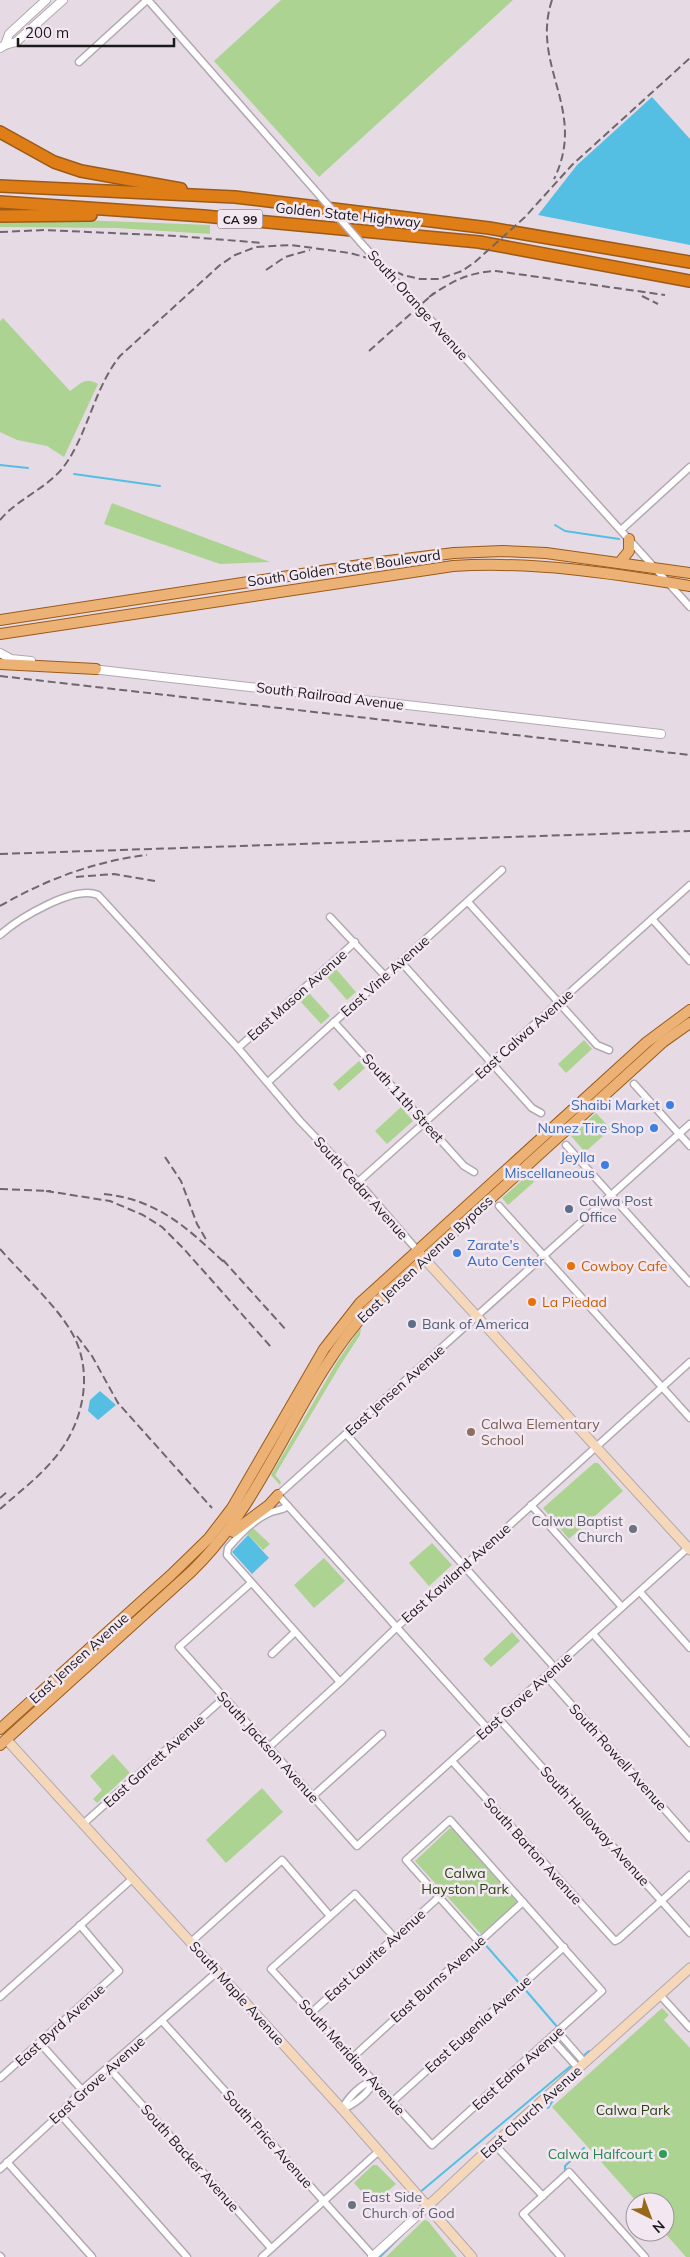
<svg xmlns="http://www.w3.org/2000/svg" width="690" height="2257" font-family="Mulish,sans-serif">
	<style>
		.green { fill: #add393 }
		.water { fill: #54bfe3 }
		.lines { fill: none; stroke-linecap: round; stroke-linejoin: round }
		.stream { stroke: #54bfe3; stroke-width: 2 }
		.minor-casing { stroke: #b2a8b1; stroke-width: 9 }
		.tertiary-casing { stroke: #b2a8b1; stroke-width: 10 }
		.secondary-casing { stroke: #b2a8b1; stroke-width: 11 }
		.primary-casing { stroke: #9b5a19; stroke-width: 12 }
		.motorway-casing { stroke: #9b5a19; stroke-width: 14 }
		.minor { stroke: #fff; stroke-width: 6 }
		.tertiary { stroke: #fff; stroke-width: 8 }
		.secondary { stroke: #f5d8b9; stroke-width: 9 }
		.primary { stroke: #ecb174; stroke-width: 10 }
		.motorway { stroke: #df7d17; stroke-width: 11 }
		.rail { stroke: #6e676d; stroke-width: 2; stroke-dasharray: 8 4; stroke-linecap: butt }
		.minor-bridge-casing { stroke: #b2a8b1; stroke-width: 9; stroke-linecap: butt }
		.minor-bridge { stroke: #fff; stroke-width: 6 }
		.shop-dot { fill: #3f7fe0; stroke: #f3e8f2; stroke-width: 2 }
		.service-dot { fill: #5c6f8a; stroke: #f3e8f2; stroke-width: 2 }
		.food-dot { fill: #e8710a; stroke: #f3e8f2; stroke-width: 2 }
		.education-dot { fill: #8d6e63; stroke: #f3e8f2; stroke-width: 2 }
		.worship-dot { fill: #6b7280; stroke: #f3e8f2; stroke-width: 2 }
		.leisure-dot { fill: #2e9e5b; stroke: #f3e8f2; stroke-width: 2 }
		.labels { text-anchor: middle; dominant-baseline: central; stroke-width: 5; stroke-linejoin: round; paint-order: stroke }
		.shield { fill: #f3e8f2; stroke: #5c575c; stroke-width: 1 }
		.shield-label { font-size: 12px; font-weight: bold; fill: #1c191c }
		.street-label { font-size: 14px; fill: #1c191c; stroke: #f3e8f2 }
		.shop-label { font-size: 14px; fill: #366cbe; stroke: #f3e8f2; text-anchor: end }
		.service-label { font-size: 14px; fill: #4e5e75; stroke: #f3e8f2; text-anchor: start }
		.food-label { font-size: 14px; fill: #c56008; stroke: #f3e8f2; text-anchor: start }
		.education-label { font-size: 14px; fill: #785e54; stroke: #f3e8f2; text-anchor: start }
		.worship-label { font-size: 14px; fill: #5b616d; stroke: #f3e8f2; text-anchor: end }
		.park-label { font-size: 14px; fill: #2a4511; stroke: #f3e8f2 }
		.leisure-label { font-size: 14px; fill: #27864d; stroke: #f3e8f2; text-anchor: end }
	</style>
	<rect width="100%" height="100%" fill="#e6dbe4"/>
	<g class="green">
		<path d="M281,0h232l-194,177 -105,-116z"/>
		<path d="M0,219l80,1 130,5v9l-94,-6 -116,-1z"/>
		<path d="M3,318l67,73c10,-7 15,-15 28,-7l-34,73 -17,-11 -30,-6 -17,-8v-111z"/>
		<path d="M112,503l158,59 -50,2 -116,-40z"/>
		<path d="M336,969l20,23 -9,8 -20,-23z"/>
		<path d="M309,993l21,23 -9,8 -21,-23z"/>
		<path d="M584,1040l8,9 -26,24 -8,-9z"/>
		<path d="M359,1061l6,7 -26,23 -6,-7z"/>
		<path d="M401,1107l12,14 -26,23 -12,-13z"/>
		<path d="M596,1113l15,16 -26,23 -14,-16z"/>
		<path d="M528,1175l6,7 -26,23 -6,-7z"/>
		<path d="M361,1327l-1,8 -19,29 -66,111 6,7 -1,3 -9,-10 66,-113z"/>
		<path d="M594,1463h4l25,28 -54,48 -26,-31z"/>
		<path d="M253,1528l17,16 -7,6 -16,-16z"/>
		<path d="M432,1543l20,22 -23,21 -20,-23z"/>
		<path d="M324,1558l21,23 -31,27 -20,-23z"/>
		<path d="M512,1632l8,9 -29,26 -8,-8z"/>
		<path d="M113,1754l17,19 -33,30 -4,-4 9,-9 -12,-14z"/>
		<path d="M262,1788l21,24 -57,51 -20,-23z"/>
		<path d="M450,1828l4,2 62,71v3l-35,30 -66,-73z"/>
		<path d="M662,2008l7,7 -5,5 26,28v209h-4l-22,-25 1,-30h-28l-85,-95z"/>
		<path d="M373,2165h4l19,19 -23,20 -19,-21z"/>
		<path d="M424,2220l4,1 29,36h-71z"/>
	</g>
	<g class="water">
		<path d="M652,97l38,42v106l-152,-30 39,-50z"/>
		<path d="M100,1391l16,14 -18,15 -10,-9 2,-11z"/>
		<path d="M248,1535l21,23 -17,16 -20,-22z"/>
	</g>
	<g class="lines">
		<g class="stream">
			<path d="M0,465l28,3"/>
			<path d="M74,474l86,12"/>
			<path d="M555,525l10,6 54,8"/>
			<path d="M477,1934l3,4"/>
			<path d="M483,1942l37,42"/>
			<path d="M523,1987l36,42"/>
			<path d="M582,2057l7,-6"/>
			<path d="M560,2079l19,-19"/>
			<path d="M548,2108l13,-19"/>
			<path d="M565,2173v-7l19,-18"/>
			<path d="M419,2193l154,-129"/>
			<path d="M412,2200l4,-4"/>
			<path d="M380,2257l23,-23"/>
		</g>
		<defs>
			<g id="minor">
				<path d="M148,0l165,188"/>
				<path d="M79,62l68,-62"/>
				<path d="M362,244l328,363"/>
				<path d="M621,530l69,-63"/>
				<path d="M468,902l129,143 12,5"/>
				<path d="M330,917l55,59"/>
				<path d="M652,919l38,42"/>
				<path d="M0,935c19,-17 74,-50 98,-40l140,153 62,73 58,61 59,68"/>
				<path d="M401,962l131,146 9,5"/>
				<path d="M334,1022l130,144 10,6"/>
				<path d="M238,1048l117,-106"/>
				<path d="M268,1082l234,-212"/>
				<path d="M634,1084l56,62"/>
				<path d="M566,1145l124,138"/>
				<path d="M358,1182l332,-297"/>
				<path d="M499,1206l191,212"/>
				<path d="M346,1434l209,234"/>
				<path d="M531,1505l91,102"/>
				<path d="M288,1506c-7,5 -13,4 -19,7 -16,7 -30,22 -41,35l-1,7 113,127"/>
				<path d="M251,1583l-72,64 178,199 333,-300"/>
				<path d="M640,1592l50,56"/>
				<path d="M593,1634l97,109"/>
				<path d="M272,1654l23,-22"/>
				<path d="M546,1676l144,162"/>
				<path d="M499,1719l191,214"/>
				<path d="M488,1729l-210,-234 412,-371"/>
				<path d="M269,1747l71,-65 57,-55 293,-265"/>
				<path d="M452,1761l163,180 4,-2 71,-64"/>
				<path d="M313,1796l69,-62"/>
				<path d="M83,1824l141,-126"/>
				<path d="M394,1937l-39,-43 -84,75 161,176 170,-154 -152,-171 -44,40 73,82"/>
				<path d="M191,1942l91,-82 48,56"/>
				<path d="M660,1995l30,33"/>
				<path d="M0,1997l132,-118"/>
				<path d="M311,2013l128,-116"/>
				<path d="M163,2022l210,234"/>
				<path d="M558,2032l27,31"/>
				<path d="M551,2038l28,31"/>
				<path d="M40,2043l42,47"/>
				<path d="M353,2057l170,-155"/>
				<path d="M109,2068l162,180"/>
				<path d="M0,2078l119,-107 -39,-46"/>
				<path d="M393,2101l171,-154"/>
				<path d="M342,2109c6,-11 19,-26 32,-28"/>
				<path d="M342,2109c12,-4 27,-16 32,-28"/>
				<path d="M60,2114l127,143"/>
				<path d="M494,2144l49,52"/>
				<path d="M7,2162l85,95"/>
				<path d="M0,2169l60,-55 22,-24 135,-118"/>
				<path d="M0,2256l1,1"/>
				<path d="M262,2257l117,-106"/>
				<path d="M561,2257l-38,-43 46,-42 76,85"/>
			</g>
			<g id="tertiary">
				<path d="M5,45l4,-11 37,-34"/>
				<path d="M0,48l5,-3 11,-3 47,-42"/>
				<path d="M0,653l11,6 20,2"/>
				<path d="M92,669l569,65"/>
				<path d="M372,2257l56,-51"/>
			</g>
			<g id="secondary">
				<path d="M420,1254l270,296"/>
				<path d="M6,1739l336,370 130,148"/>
				<path d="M428,2206l66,-62 196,-176"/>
			</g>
			<g id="primary">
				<path d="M620,562l9,-11v-12"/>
				<path d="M0,620l380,-58 74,-9 48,-2 44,2 144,20"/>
				<path d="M0,634l453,-68c80,-5 158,7 237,20"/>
				<path d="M0,664l96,5"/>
				<path d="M233,1532l36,-27 9,-10"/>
				<path d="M0,1729l171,-154 38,-37 23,-30 92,-159 36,-46 287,-261 43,-32"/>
				<path d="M0,1745l192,-174c78,-76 105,-184 177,-262l294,-267 27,-19"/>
			</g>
			<g id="motorway">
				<path d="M0,132l54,30 27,9 100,18"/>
				<path d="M0,186l235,11 254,31 201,34"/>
				<path d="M0,202l204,14 275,26 211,39"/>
				<path d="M0,216l91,-1"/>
			</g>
		</defs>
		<use href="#minor" class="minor-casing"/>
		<use href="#tertiary" class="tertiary-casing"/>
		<use href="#secondary" class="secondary-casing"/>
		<use href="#primary" class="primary-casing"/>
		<use href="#motorway" class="motorway-casing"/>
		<use href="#minor" class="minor"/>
		<use href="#tertiary" class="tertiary"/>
		<use href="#secondary" class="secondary"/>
		<use href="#primary" class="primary"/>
		<use href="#motorway" class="motorway"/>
		<g class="rail">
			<path d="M552,0c-22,66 36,110 2,179"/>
			<path d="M0,232l45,-2 132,6 86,7"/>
			<path d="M266,270l19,-13 25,-7"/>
			<path d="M642,296l16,8"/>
			<path d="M429,297c21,-15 40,-25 67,-26l169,24"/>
			<path d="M369,351l65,-58"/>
			<path d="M0,520c19,-23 50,-32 67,-58 22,-33 28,-75 53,-106l100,-91 15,-10 21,-8 35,-2 59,8 18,5 35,17 17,4h19l23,-8 13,-9 50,-45 47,-52 118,-107"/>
			<path d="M0,676l690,79"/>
			<path d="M0,854l690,-23"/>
			<path d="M76,877l38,-3 41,7"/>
			<path d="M0,906c45,-26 95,-45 147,-51"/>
			<path d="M165,1157l16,24 16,43 10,17"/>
			<path d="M0,1189l51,2"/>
			<path d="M46,1191l64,10 33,14 19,12 22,22 87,98"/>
			<path d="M104,1194c55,6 83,34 122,70"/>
			<path d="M0,1249c21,24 57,57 72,84 23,40 11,93 -19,127 -15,18 -35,33 -53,49"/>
			<path d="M223,1260l64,71"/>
			<path d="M77,1336l15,20 26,47 94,105"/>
			<path d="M0,1498l8,-7"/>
		</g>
		<defs>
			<path id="minor-bridge" d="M313,188l49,56"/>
		</defs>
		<use href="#minor-bridge" class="minor-bridge-casing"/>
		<use href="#minor-bridge" class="minor-bridge"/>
	</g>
	<g class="shop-dot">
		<circle cx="670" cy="1105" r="5"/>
		<circle cx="654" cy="1128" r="5"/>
		<circle cx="605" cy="1165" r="5"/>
		<circle cx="457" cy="1253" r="5"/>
	</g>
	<g class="service-dot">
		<circle cx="569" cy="1209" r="5"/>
		<circle cx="412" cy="1324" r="5"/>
	</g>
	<g class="food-dot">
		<circle cx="571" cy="1266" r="5"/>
		<circle cx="532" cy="1302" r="5"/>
	</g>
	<circle class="education-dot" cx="471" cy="1432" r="5"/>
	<g class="worship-dot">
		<circle cx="633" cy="1529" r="5"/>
		<circle cx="352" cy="2205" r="5"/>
	</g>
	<circle class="leisure-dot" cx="663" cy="2154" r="5"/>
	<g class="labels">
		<rect class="shield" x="217.5" y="209.5" width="45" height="19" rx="4"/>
		<g class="shield-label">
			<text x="240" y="219">CA 99</text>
		</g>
		<g class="street-label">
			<text transform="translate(348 215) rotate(6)">Golden State Highway</text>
			<text transform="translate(418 305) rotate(48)">South Orange Avenue</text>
			<text transform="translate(344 568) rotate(-8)">South Golden State Boulevard</text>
			<text transform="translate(330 696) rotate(7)">South Railroad Avenue</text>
			<text transform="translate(385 976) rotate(-42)">East Vine Avenue</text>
			<text transform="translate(297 995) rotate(-42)">East Mason Avenue</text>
			<text transform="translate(524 1034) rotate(-42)">East Calwa Avenue</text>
			<text transform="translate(403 1098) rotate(48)">South 11th Street</text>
			<text transform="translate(361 1188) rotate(48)">South Cedar Avenue</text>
			<text transform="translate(425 1259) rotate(-43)">East Jensen Avenue Bypass</text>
			<text transform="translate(395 1390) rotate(-42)">East Jensen Avenue</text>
			<text transform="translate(456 1573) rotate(-42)">East Kaviland Avenue</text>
			<text transform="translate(79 1658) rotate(-42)">East Jensen Avenue</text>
			<text transform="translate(524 1696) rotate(-42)">East Grove Avenue</text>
			<text transform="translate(268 1747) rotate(48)">South Jackson Avenue</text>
			<text transform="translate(618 1757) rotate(48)">South Rowell Avenue</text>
			<text transform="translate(154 1761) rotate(-42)">East Garrett Avenue</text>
			<text transform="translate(595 1826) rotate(48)">South Holloway Avenue</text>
			<text transform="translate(533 1851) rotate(48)">South Barton Avenue</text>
			<text transform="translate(375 1955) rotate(-42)">East Laurite Avenue</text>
			<text transform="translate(438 1979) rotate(-42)">East Burns Avenue</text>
			<text transform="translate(237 1993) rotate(48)">South Maple Avenue</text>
			<text transform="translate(478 2024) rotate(-42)">East Eugenia Avenue</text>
			<text transform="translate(60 2025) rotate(-42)">East Byrd Avenue</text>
			<text transform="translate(352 2057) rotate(48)">South Meridian Avenue</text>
			<text transform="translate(518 2068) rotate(-42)">East Edna Avenue</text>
			<text transform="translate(97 2080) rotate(-42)">East Grove Avenue</text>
			<text transform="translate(531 2112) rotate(-42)">East Church Avenue</text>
			<text transform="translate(268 2139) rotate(48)">South Price Avenue</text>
			<text transform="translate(190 2158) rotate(48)">South Backer Avenue</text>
		</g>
		<g class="shop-label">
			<text x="660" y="1105">Shaibi Market</text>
			<text x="644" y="1128">Nunez Tire Shop</text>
			<text x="595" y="1157">Jeylla<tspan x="595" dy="16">Miscellaneous</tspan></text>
			<text x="467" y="1245" text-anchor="start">Zarate's<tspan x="467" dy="16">Auto Center</tspan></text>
		</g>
		<g class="service-label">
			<text x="579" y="1201">Calwa Post<tspan x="579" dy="16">Office</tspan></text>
			<text x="422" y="1324">Bank of America</text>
		</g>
		<g class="food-label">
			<text x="581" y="1266">Cowboy Cafe</text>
			<text x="542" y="1302">La Piedad</text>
		</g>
		<g class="education-label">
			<text x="481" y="1424">Calwa Elementary<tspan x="481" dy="16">School</tspan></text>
		</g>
		<g class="worship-label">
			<text x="623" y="1521">Calwa Baptist<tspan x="623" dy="16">Church</tspan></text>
			<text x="362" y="2197" text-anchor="start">East Side<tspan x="362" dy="16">Church of God</tspan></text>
		</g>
		<g class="park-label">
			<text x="465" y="1873">Calwa<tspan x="465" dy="16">Hayston Park</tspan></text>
			<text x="633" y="2110">Calwa Park</text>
		</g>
		<g class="leisure-label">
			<text x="653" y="2154">Calwa Halfcourt</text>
		</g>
	</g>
	<g transform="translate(650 2217) rotate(138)"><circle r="24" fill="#f3e8f2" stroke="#9d959c"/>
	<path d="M0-4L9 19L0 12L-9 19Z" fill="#976918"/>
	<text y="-8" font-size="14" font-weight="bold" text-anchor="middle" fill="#1c191c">N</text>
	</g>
	<path d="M18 38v8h156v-8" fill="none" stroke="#1c191c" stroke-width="2.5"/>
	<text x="25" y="38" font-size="15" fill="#1c191c" stroke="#f3e8f2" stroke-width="4" paint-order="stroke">200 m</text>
</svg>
